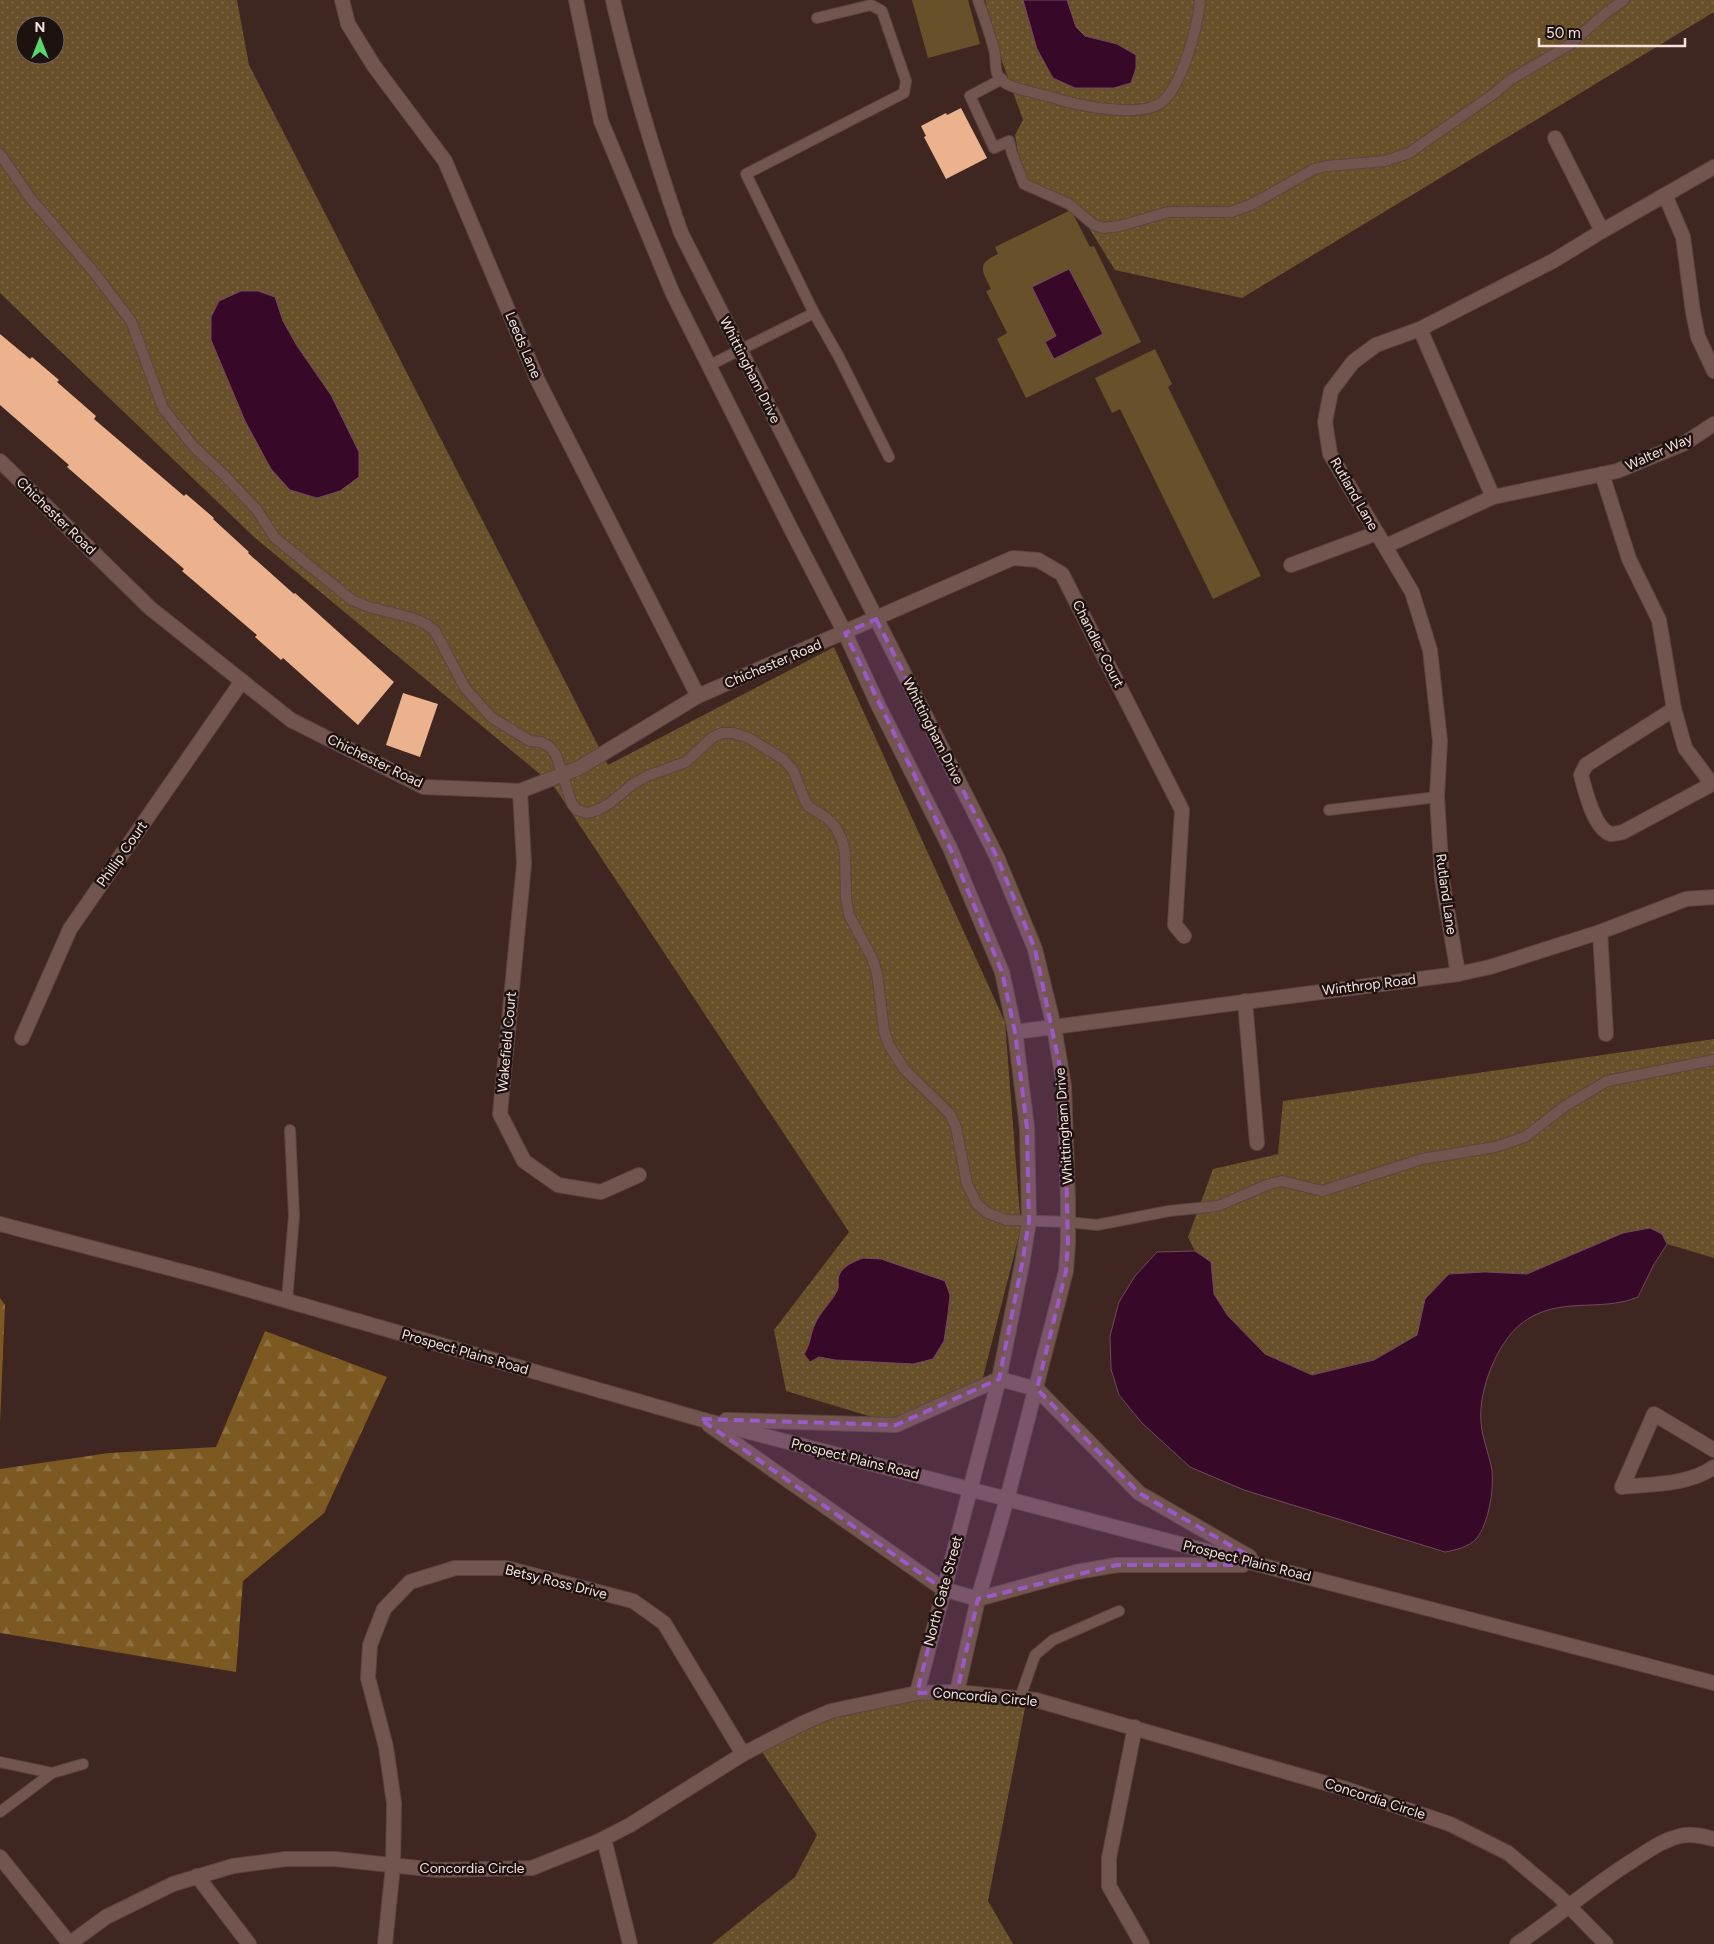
<svg xmlns="http://www.w3.org/2000/svg" width="1714" height="1944" font-family="Figtree,sans-serif">
	<style>
		.grass { fill: url(#grass-dots); fill-rule: evenodd }
		.forest { fill: url(#forest-firs) }
		.park { fill: #68502a }
		.water { fill: #370828; stroke: #70495f }
		.building { fill: #ecb28d }
		.lines { fill: none; stroke-linecap: round; stroke-linejoin: round }
		.service-casing { stroke: #5c4541; stroke-width: 12 }
		.minor-casing { stroke: #5c4541; stroke-width: 16 }
		.tertiary-casing { stroke: #5c4541; stroke-width: 16 }
		.service { stroke: #735550; stroke-width: 10 }
		.minor { stroke: #735550; stroke-width: 14 }
		.tertiary { stroke: #735550; stroke-width: 14 }
		.marked { fill: #9a5ac7; fill-opacity: 0.2; stroke: #9a5ac7; stroke-width: 4; stroke-dasharray: 10 6; stroke-linejoin: round }
		.labels { text-anchor: middle; dominant-baseline: central; stroke-width: 5; stroke-linejoin: round; paint-order: stroke }
		.street-label { font-size: 14px; fill: #f5e2df; stroke: #1e1210 }
	</style>
	<defs>
		<pattern id="grass-dots" width="8" height="8" patternUnits="userSpaceOnUse" patternTransform="scale(1.25)"><rect width="8" height="8" fill="#68502a"/><path d="M2 2h.1M6 6h.1" fill="none" stroke="#7e6948" stroke-width="1.8" stroke-linecap="round"/></pattern>
		<pattern id="forest-firs" width="22" height="20" patternUnits="userSpaceOnUse" patternTransform="scale(1.25)"><rect width="22" height="20" fill="#7b5921"/><path d="M5 1l3.5 6h-7zM16 11l3.5 6h-7z" fill="#8e7141"/></pattern>
	</defs>
	<rect width="100%" height="100%" fill="#402621"/>
	<g class="grass">
		<path d="M0,0h237l12,65 359,700 226,-118 171,375 16,206 -41,161 -85,35 -109,-33 -12,-61 75,-98 -296,-447 -299,-248 -254,-244zM25,25h30v30h-30z"/>
		<path d="M985,0h729v12l-472,286 -127,-28 -42,-68 -46,-22 -8,-22 -4,-23 8,-15 -21,-59z"/>
		<path d="M1714,1039v219l-47,-14 -5,-10 -39,-1 -96,41 -42,-2 -36,2 -24,25 -7,36 -44,25 -61,15 -48,-21 -37,-38 -14,-22 -3,-32 -16,-11 -7,-14 25,-68 65,-15 5,-53z"/>
		<path d="M957,1692l69,11 -38,198 25,43h-301l83,-67 22,-42 -59,-89 124,-45z"/>
	</g>
	<g class="forest">
		<path d="M0,1298l5,7 -5,118z"/>
		<path d="M265,1331l122,46 -63,136 -81,68 -7,91 -236,-39v-164l109,-16 107,-6z"/>
	</g>
	<g class="park">
		<path d="M912,0h56l12,44 -52,14z"/>
		<path d="M1071,210l19,37 4,-1 47,96 -115,56 -29,-59 10,-6 -21,-42 5,-2c-9,-19 -15,-25 7,-35l-3,-7z"/>
		<path d="M1155,349l17,35 -4,3 93,189 -48,23 -93,-190 -8,4 -17,-35z"/>
	</g>
	<g class="water">
		<path d="M1023,0h44l9,27 9,9 32,8 19,11v13l-5,15 -17,5h-39l-22,-10 -16,-29z"/>
		<path d="M1069,269l34,65 -49,25 -9,-17 11,-6 -24,-49z"/>
		<path d="M241,291h17l17,6 8,24 14,25 34,49 28,57v25l-19,14 -23,7 -27,-8 -19,-21 -26,-48 -34,-81v-23l8,-16z"/>
		<path d="M1650,1228l12,6 5,10 -14,22 -15,31c-39,16 -79,-2 -116,26 -25,19 -44,68 -41,99 1,16 8,32 11,48 2,19 -3,54 -16,69 -8,8 -20,11 -31,13l-201,-62 -54,-23 -48,-44 -23,-28 -8,-26 -1,-33 9,-34 16,-26 22,-24 38,-1 16,11 3,32 14,22 37,38 47,21 62,-15 43,-25 8,-36 24,-25 36,-2 42,2 96,-41z"/>
		<path d="M863,1258l18,1 64,22 5,14 -2,19 -4,27 -11,18 -20,5 -78,-4 -16,-3 -9,5 -6,-8c7,-10 6,-20 11,-30 5,-12 16,-21 22,-33 2,-4 1,-7 1,-11 1,-13 15,-18 25,-22z"/>
	</g>
	<g class="building">
		<path d="M961,108l26,50 -41,21 -22,-42 2,-1 -5,-10 25,-13 1,2z"/>
		<path d="M0,334l30,25 2,-2 27,23 -2,2 39,34 -2,3 90,77 2,-2 28,24 -1,1 36,33 -1,1 46,41 1,-1 99,89 -36,43 -75,-67 -2,2 -26,-23 2,-2 -75,-64 2,-2 -117,-102 2,-2 -69,-60z"/>
		<path d="M403,693l35,11 -18,53 -34,-12z"/>
	</g>
	<g class="lines">
		<defs>
			<g id="service">
				<path d="M978,0c6,17 13,36 17,54 1,6 0,14 2,19 1,3 5,7 7,9 5,6 37,12 47,15 24,8 85,21 108,7 23,-15 39,-78 41,-104"/>
				<path d="M1002,79l-32,17 24,52 15,-7 3,12 12,31 45,20 25,21 9,3 17,-2 48,-14h63l19,-7 17,-9 47,-27 13,-3 58,-5 24,-8 86,-60 15,-13 59,-35 38,-33 17,-12"/>
				<path d="M0,154l31,45 62,72 38,50 32,87 30,38 32,30 32,34 18,28 77,62 17,7 43,11 14,6 9,7 30,57 27,30 38,23 11,1 9,5 6,8 16,49 5,6 10,3 11,-3 12,-7 23,-19 14,-8 39,-14 27,-25 9,-4h11l16,5 34,21 10,11 13,33 5,5 16,10 9,10 6,12 3,13 1,45 3,17 23,43 5,15 7,58 5,14 15,24 46,45 6,13 11,57 10,20 11,9 18,7 62,2 29,3 72,-14 49,-5 51,-22 13,-3 40,10 100,-32 73,-12 30,-10 40,-31 42,-25 107,-21"/>
				<path d="M814,313l-68,-139 158,-81 2,-12 -24,-70 -11,-6 -54,13"/>
				<path d="M710,365l104,-52 25,44 50,100"/>
				<path d="M1329,810l108,-13"/>
				<path d="M287,1300l7,-84 -4,-86"/>
				<path d="M1020,1698l15,-43 18,-15 66,-29"/>
				<path d="M0,1762l52,11 31,-9"/>
				<path d="M0,1812l52,-39"/>
			</g>
			<g id="minor">
				<path d="M342,0l6,24 26,42 71,95 93,220 160,315"/>
				<path d="M576,0l25,121 72,173 118,235 54,104 34,74 71,141 52,124 13,60 12,96 2,93 -7,43 -23,115 -82,314"/>
				<path d="M613,0c18,80 41,155 68,233l316,624 38,92 19,78 10,59 4,114v43l-2,28 -59,228 -29,100 -21,93"/>
				<path d="M1555,138l47,93"/>
				<path d="M1665,195l18,42 10,75 5,25 16,34"/>
				<path d="M1420,329l73,168"/>
				<path d="M0,461l150,147 141,112 133,67 96,4 59,-23 119,-72 315,-138 25,2 24,14 120,236 -7,115 9,11"/>
				<path d="M1602,474l27,85 30,61 15,89 11,39 27,36"/>
				<path d="M1386,546l107,-49 124,-26 68,-28 29,-19"/>
				<path d="M1291,565l86,-32"/>
				<path d="M1674,709l-88,56 -5,10c4,15 13,54 30,59 3,0 8,-1 12,-2l91,-49"/>
				<path d="M520,791l4,73 -24,250 24,47 34,24 43,7 38,-17"/>
				<path d="M1600,932l6,102"/>
				<path d="M1458,974l-16,-95 -5,-82 3,-56 -10,-91 -18,-58 -82,-138 -5,-32 6,-31 22,-29 23,-17 44,-16 133,-68 49,-30 112,-64"/>
				<path d="M1245,1001l12,142"/>
				<path d="M1015,1032l443,-58 32,-7 110,-35 86,-33 28,-2"/>
				<path d="M22,1038l48,-109 172,-248"/>
				<path d="M1714,1450l-60,-36 -32,73c29,-3 67,-2 92,-20"/>
				<path d="M1135,1727l-26,131v28l33,58"/>
				<path d="M604,1839l26,105"/>
				<path d="M0,1857l69,86"/>
				<path d="M197,1876l52,68"/>
				<path d="M69,1944l37,-27 67,-33 60,-18 53,-7h49l102,11 95,-2 65,-26 33,-17 113,-71 60,-31 28,-12 86,-18 40,-1 79,8 310,89 104,35 58,29 51,43 47,48"/>
				<path d="M385,1944l8,-78 1,-63 -8,-56 -18,-69 2,-33 14,-36 26,-27 45,-14h51l127,33 31,22 79,131"/>
				<path d="M1517,1944c40,-27 75,-58 115,-83 16,-10 30,-21 48,-25 11,-3 23,0 34,3"/>
			</g>
			<g id="tertiary">
				<path d="M0,1224l211,55 489,140 1014,264"/>
				<path d="M726,1420l170,5 103,-46 38,10 102,104 111,64"/>
				<path d="M709,1425l234,164 35,10 98,-27 41,-7h126"/>
			</g>
		</defs>
		<use href="#service" class="service-casing"/>
		<use href="#minor" class="minor-casing"/>
		<use href="#tertiary" class="tertiary-casing"/>
		<use href="#service" class="service"/>
		<use href="#minor" class="minor"/>
		<use href="#tertiary" class="tertiary"/>
	</g>
	<path class="marked" d="M876,619l121,238 38,92 29,137 4,157 -2,28 -29,118 102,104 126,72h-148l-139,34 -21,93 -40,1 26,-104 -243,-170 196,6 103,-46 23,-115 7,-43 -2,-93 -12,-96 -13,-60 -52,-124 -105,-215z"/>
	<g class="labels">
		<g class="street-label">
			<text transform="translate(523 345) rotate(67)">Leeds Lane</text>
			<text transform="translate(750 370) rotate(63)">Whittingham Drive</text>
			<text transform="translate(1659 452) rotate(-24)">Walter Way</text>
			<text transform="translate(1354 494) rotate(60)">Rutland Lane</text>
			<text transform="translate(56 516) rotate(44)">Chichester Road</text>
			<text transform="translate(1098 644) rotate(63)">Chandler Court</text>
			<text transform="translate(773 664) rotate(-23)">Chichester Road</text>
			<text transform="translate(933 731) rotate(63)">Whittingham Drive</text>
			<text transform="translate(375 761) rotate(26)">Chichester Road</text>
			<text transform="translate(122 854) rotate(-55)">Phillip Court</text>
			<text transform="translate(1446 894) rotate(82)">Rutland Lane</text>
			<text transform="translate(1369 985) rotate(-7)">Winthrop Road</text>
			<text transform="translate(507 1042) rotate(-85)">Wakefield Court</text>
			<text transform="translate(1064 1126) rotate(-94)">Whittingham Drive</text>
			<text transform="translate(465 1352) rotate(16)">Prospect Plains Road</text>
			<text transform="translate(855 1459) rotate(14)">Prospect Plains Road</text>
			<text transform="translate(1247 1561) rotate(14)">Prospect Plains Road</text>
			<text transform="translate(556 1582) rotate(14)">Betsy Ross Drive</text>
			<text transform="translate(943 1591) rotate(-75)">North Gate Street</text>
			<text transform="translate(985 1697) rotate(5)">Concordia Circle</text>
			<text transform="translate(1375 1799) rotate(18)">Concordia Circle</text>
			<text x="472" y="1868">Concordia Circle</text>
		</g>
	</g>
	<g transform="translate(40 40)"><circle r="24" fill="#1e1210" stroke="#746563"/>
	<path d="M0-4L9 19L0 12L-9 19Z" fill="#59d56f"/>
	<text y="-8" font-size="14" font-weight="bold" text-anchor="middle" fill="#f5e2df">N</text>
	</g>
	<path d="M1539 38v8h146v-8" fill="none" stroke="#f5e2df" stroke-width="2.5"/>
	<text x="1546" y="38" font-size="15" fill="#f5e2df" stroke="#1e1210" stroke-width="4" paint-order="stroke">50 m</text>
</svg>
